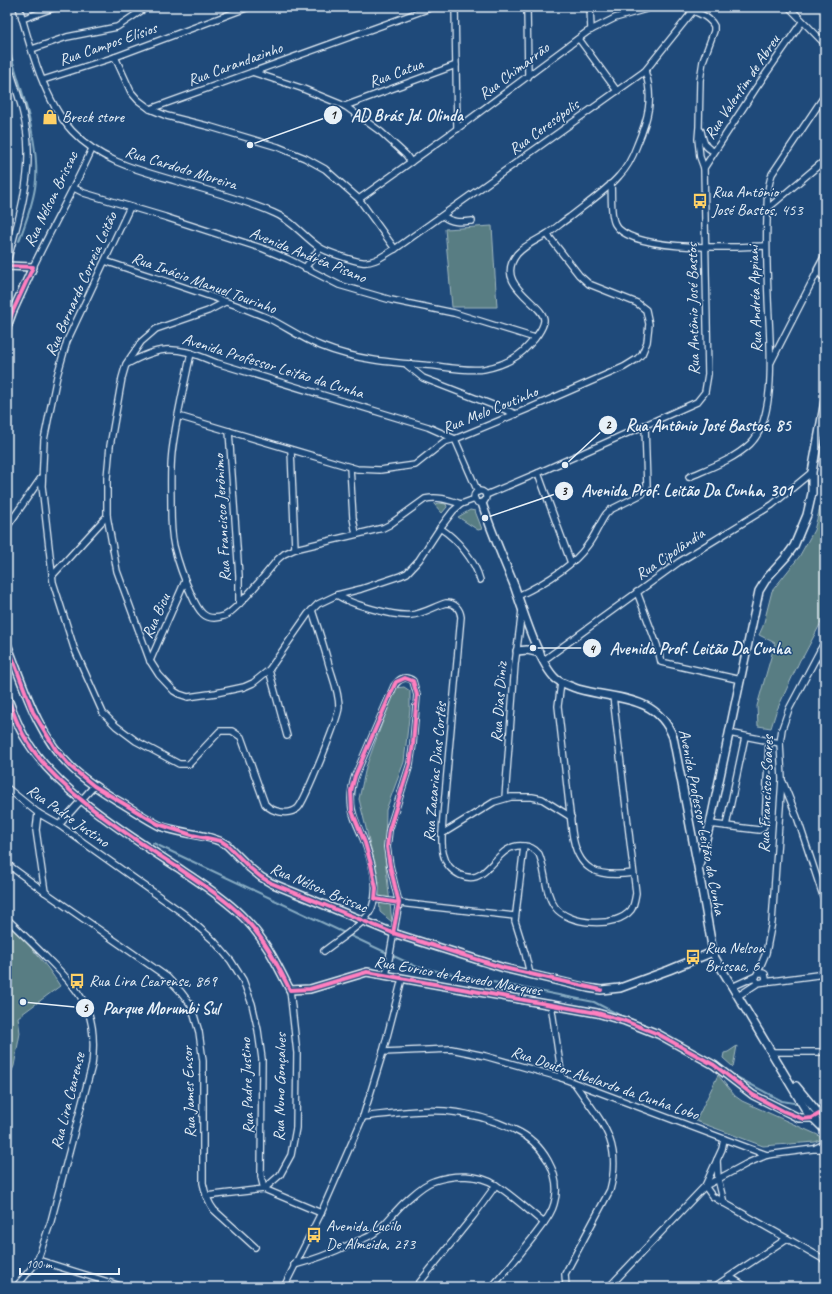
<svg xmlns="http://www.w3.org/2000/svg" width="832" height="1294" font-family="Caveat,sans-serif">
	<style>
		.green { fill: #587d83; stroke: #a0b7be }
		.lines { fill: none; stroke-linecap: round; stroke-linejoin: round }
		.stream { stroke: #86abc2; stroke-width: 2 }
		.minor-casing { stroke: #e8f1f8; stroke-width: 8 }
		.tertiary-casing { stroke: #e8f1f8; stroke-width: 10 }
		.minor { stroke: #1f4a7a; stroke-width: 5.5 }
		.tertiary { stroke: #1f4a7a; stroke-width: 7 }
		.cycleway-casing { stroke: #1f4a7a; stroke-width: 6 }
		.cycleway { stroke: #ff80c0; stroke-width: 4 }
		.labels { text-anchor: middle; dominant-baseline: central; stroke-width: 3; stroke-linejoin: round; paint-order: stroke }
		.street-label { font-size: 16px; fill: #e8f1f8; stroke: #1f4a7a }
		.poi-label { font-size: 16px; fill: #e8f1f8; stroke: #1f4a7a; text-anchor: start }
		.leader { fill: none; stroke: #e8f1f8; stroke-width: 1.5 }
		.callout-dot { fill: #e8f1f8; stroke: #1f4a7a; stroke-width: 1.5 }
		.mark-label { font-size: 12px; text-anchor: middle; font-weight: bold; fill: #111 }
		.callout-label { font-size: 17px; text-anchor: middle; font-weight: bold; fill: #e8f1f8; stroke: #1f4a7a; stroke-width: 3; stroke-linejoin: round; paint-order: stroke }
	</style>
	<rect width="100%" height="100%" fill="#1f4a7a"/>
	<filter id="ink" filterUnits="userSpaceOnUse"><feTurbulence type="fractalNoise" baseFrequency=".025" numOctaves="2"/><feDisplacementMap in="SourceGraphic" scale="8" xChannelSelector="R" yChannelSelector="G"/><feConvolveMatrix kernelMatrix="1 2 1 2 8 2 1 2 1" color-interpolation-filters="sRGB"/></filter>
	<g filter="url(#ink)">
		<g class="green">
			<path d="M492,226l5,81h-45l-7,-78z"/>
			<path d="M825,465v150l-22,42h-1l-2,3 -24,52 -5,16 -13,-2 -1,-20 18,-63 -16,-8 4,-9 9,-35 27,-34 15,-27 8,-29z"/>
			<path d="M439,503l7,1 1,3 -5,6 -8,-9z"/>
			<path d="M470,510l5,1 7,18 -4,1 -20,-13z"/>
			<path d="M404,687l6,4v18l-6,53 -18,48 -1,48 7,64 -12,-10 -2,-28 -5,-27 -14,-58 7,-32 29,-79z"/>
			<path d="M7,924c20,18 39,39 53,62l-42,31 2,16 -6,33 -7,16z"/>
			<path d="M737,1046l-4,21 -10,-9 1,-5 4,-1z"/>
			<path d="M718,1075l17,21 7,5 76,34 4,4 -7,3 -52,4 -67,-25z"/>
		</g>
		<g class="lines">
			<g class="stream">
				<path d="M7,44c13,39 35,104 28,144 -3,19 -10,36 -16,53"/>
				<path d="M153,843l264,124 177,35 29,15"/>
				<path d="M731,1074l51,27 18,3"/>
				<path d="M816,1106l9,2"/>
			</g>
			<defs>
				<g id="minor">
					<path d="M19,7c11,40 25,93 53,124 28,30 66,39 104,50 33,10 66,18 98,32 18,7 30,24 45,34 7,5 35,14 43,15 12,2 23,-8 33,-13l250,-178 48,-60"/>
					<path d="M455,7l2,122"/>
					<path d="M527,7l1,70"/>
					<path d="M590,7l1,23"/>
					<path d="M789,7l36,37"/>
					<path d="M22,19l34,-12"/>
					<path d="M579,39l38,52"/>
					<path d="M32,49l35,-12 50,-10 30,-20"/>
					<path d="M115,57l16,35 7,8 12,9 17,7 44,11 67,20 27,11 20,11 34,30 36,50"/>
					<path d="M7,61c9,28 21,59 21,89 1,38 -11,75 -21,112"/>
					<path d="M252,72l49,16 44,18 36,26 25,23 5,7"/>
					<path d="M43,80l72,-23 134,-50"/>
					<path d="M345,106l111,-41"/>
					<path d="M150,109l283,-102"/>
					<path d="M701,131c2,9 3,17 13,20"/>
					<path d="M704,168l52,-80 46,-66"/>
					<path d="M611,184c1,11 -1,31 4,40 16,29 120,23 151,22"/>
					<path d="M74,188l10,5 81,24 99,32 24,10 51,26 52,15 63,13 81,25"/>
					<path d="M359,199l91,-65 137,-102 28,-14 38,-11"/>
					<path d="M130,207l-63,134 -10,35 -13,64 -2,46 11,96 21,66 29,65 13,13 20,15 43,23h10l31,-33h12l9,6 24,67c7,8 24,12 33,4 7,-7 41,-91 41,-101 0,-15 -6,-28 -10,-42 -5,-18 -11,-37 -17,-55"/>
					<path d="M767,209l58,-49"/>
					<path d="M443,216c9,7 17,6 29,5"/>
					<path d="M105,261c44,15 89,29 133,45 10,4 20,8 30,12 18,9 35,21 53,28 37,15 76,17 115,20 15,2 33,5 48,3 17,-3 34,-11 45,-24 5,-5 14,-16 15,-24 2,-17 -52,-35 -27,-67 8,-9 20,-14 30,-20 8,-5 15,-12 23,-17 16,-13 35,-25 49,-41 9,-9 14,-20 18,-31 11,-26 17,-47 8,-74"/>
					<path d="M33,267c19,-40 41,-78 59,-118"/>
					<path d="M305,268l15,-20"/>
					<path d="M225,302l-17,9 -52,18 -15,13 -15,22 -4,14 -12,68 -3,32v38l10,55 33,90 9,14 15,16 5,3 9,3 28,-4 28,-6 9,-4 16,-13 39,-56 10,-10 19,-9 24,-6 39,-13 7,-3 12,-13 21,-32 13,-17 8,-7 14,-5"/>
					<path d="M191,353c-7,33 -15,66 -19,99 -2,18 -1,36 -1,54 0,13 0,27 3,40 4,16 10,33 17,48 7,16 13,29 33,22 13,-5 43,-44 54,-57l6,-5 11,-5 88,-21 6,-3 36,-26c13,-3 24,1 36,5"/>
					<path d="M771,362l47,-92"/>
					<path d="M127,364c11,-6 25,-13 38,-14 18,-2 36,7 52,13l211,64 27,12 23,53"/>
					<path d="M407,365l16,13 93,36"/>
					<path d="M178,416l179,53 23,1 35,-5 29,-23 11,-3 75,-31 94,-41 13,-8 5,-5 5,-12 2,-18 -3,-14 -9,-7 -48,-19 -10,-9 -32,-41"/>
					<path d="M229,431l10,145v28"/>
					<path d="M291,450l4,99"/>
					<path d="M350,467l3,51 3,16"/>
					<path d="M538,473l33,90"/>
					<path d="M689,477c20,-9 44,-17 61,-33 29,-28 19,-109 18,-147 -1,-26 -2,-52 -1,-79 0,-15 0,-30 5,-44l53,-79"/>
					<circle cx="480" cy="497" r="6"/>
					<path d="M486,495l52,-22 159,-71 8,-10 3,-18 -4,-206 -4,-11 -2,-18 1,-12 1,-47 3,-19 11,-30v-5c-5,-11 -23,-16 -34,-19"/>
					<path d="M7,527l34,-49"/>
					<path d="M440,528c17,11 35,32 40,52"/>
					<path d="M52,576l55,-60"/>
					<path d="M637,592l20,53 4,17 80,18"/>
					<path d="M337,595c13,9 58,22 74,20 12,-1 24,-9 35,-12 9,0 14,6 15,14l-18,200c-1,21 -6,47 17,58 7,3 14,4 21,-1 14,-9 22,-30 42,-28 6,0 12,3 16,8 7,16 5,38 16,53 13,18 61,22 76,3 3,-4 4,-11 5,-17l-23,-197"/>
					<path d="M518,596c23,-11 54,-29 69,-50 8,-10 12,-22 19,-32l4,-4 32,-16 5,-8 -2,-61"/>
					<path d="M820,651l5,20"/>
					<path d="M544,660l135,-98 93,-57 40,-33"/>
					<path d="M150,661l35,-80"/>
					<path d="M269,670l18,66"/>
					<path d="M561,683l-3,23 14,125c5,40 25,47 61,42"/>
					<path d="M729,733l51,10"/>
					<path d="M783,782l14,35 28,85"/>
					<path d="M7,788l31,25 21,12 125,89 30,27 17,20 12,19 9,24 6,26 4,29 -1,118 3,12 57,24"/>
					<path d="M505,798l10,-134 7,-54"/>
					<path d="M38,813l-2,17 9,62"/>
					<path d="M710,824l49,6 4,-2 2,-5 4,-82"/>
					<path d="M59,825l35,-39"/>
					<path d="M726,826l19,-89"/>
					<path d="M442,834l52,-32 17,-5h21l10,2 29,18"/>
					<path d="M524,846l-9,75 10,32 5,21"/>
					<path d="M7,864l38,28 122,85 14,15 10,13 8,27 4,29v122c2,10 5,19 11,27l41,37"/>
					<path d="M375,899l33,5 107,12"/>
					<path d="M7,919c15,14 29,28 44,43 34,34 47,53 41,103l-41,156 -12,35 -4,8 -19,23"/>
					<path d="M324,951c13,-10 27,-19 39,-30 21,-21 11,-53 2,-78 -4,-11 -11,-22 -13,-34 -2,-12 -1,-21 3,-33l39,-90c5,-7 11,-11 19,-5l4,14 -4,49 -3,20 -21,66 -2,17 3,19 9,37 -13,73"/>
					<path d="M758,973h5l2,1 1,5 -2,3 -6,1 -3,-4 11,-26 6,-31 10,-143 -2,-36 2,-14 7,-20 36,-68"/>
					<path d="M764,982l61,-8"/>
					<path d="M732,987l24,-11"/>
					<path d="M738,996l20,-13"/>
					<path d="M551,1004l11,74"/>
					<path d="M383,1052l68,-3 34,7 74,21 208,78"/>
					<path d="M772,1052h53"/>
					<path d="M363,1117c26,-3 55,-8 82,-6 23,2 49,9 70,19 27,12 48,45 39,74 -3,12 -12,21 -19,31 -14,18 -28,35 -43,52"/>
					<path d="M724,1139l-2,10 -17,37 7,10 5,3 108,61"/>
					<path d="M816,1148l9,-4"/>
					<path d="M717,1160l1,19 6,24"/>
					<path d="M206,1196l58,-7 16,-14 11,-20 5,-27 1,-75 -7,-63"/>
					<path d="M38,1260l86,27"/>
					<path d="M294,1265c20,-5 40,-13 59,-22 7,-3 14,-5 20,-9 13,-9 22,-24 34,-34 8,-7 17,-16 27,-19 20,-7 45,-7 62,4 17,11 32,25 48,38"/>
					<path d="M730,1277l16,10"/>
					<path d="M284,1287l37,-74 42,-96 20,-65 19,-73"/>
					<path d="M416,1287l58,-72 22,-30"/>
					<path d="M566,1287l-1,-13 45,-84c13,-49 -9,-68 -35,-106"/>
					<path d="M609,1287l96,-101 43,-23 19,-8 46,-6h12"/>
					<path d="M714,1287l72,-48"/>
				</g>
				<g id="tertiary">
					<path d="M825,257l-7,13 7,8"/>
					<path d="M7,266l26,1 -21,46 -5,14"/>
					<path d="M482,503c9,28 21,55 32,82 8,23 25,79 42,94 7,5 14,7 22,10 39,11 78,5 95,48l25,130 15,85 2,6 92,154 18,18"/>
					<path d="M7,644c17,43 30,90 64,123 14,14 31,24 47,34 14,8 28,18 42,25 21,8 50,8 67,19l23,23 11,9 10,6 122,50 111,35 84,20 13,2 19,-2 49,-18 44,-18"/>
					<path d="M517,651l10,-1 13,3"/>
					<path d="M7,697c6,14 11,31 20,44 32,52 100,93 150,126 23,16 46,30 65,49 22,21 35,48 48,74l20,-1 57,-17 230,41 28,8 33,13 56,31 39,30 46,23h13l13,-7"/>
					<path d="M699,865l11,-41 49,-233 8,-13 19,-21 8,-11 13,-31 5,-22v-21l13,-71"/>
					<path d="M796,1086l23,28 6,5"/>
				</g>
			</defs>
			<use href="#minor" class="minor-casing"/>
			<use href="#tertiary" class="tertiary-casing"/>
			<use href="#minor" class="minor"/>
			<use href="#tertiary" class="tertiary"/>
			<defs>
				<g id="cycleway">
					<path d="M7,266l26,1 -21,46 -5,14"/>
					<path d="M7,644l26,68 23,38 15,17 23,19 64,38 34,11 29,6 6,4 23,23 11,9 10,6 122,50 111,35 97,22"/>
					<path d="M7,697c6,14 11,31 20,44 32,52 100,93 150,126 23,16 46,30 65,49 22,21 35,48 48,74l20,-1 57,-17 230,41 28,8 33,13 56,31 39,30 30,16 20,8 9,-1 7,-4 6,5"/>
					<path d="M393,933l6,-30 -9,-37 -3,-19 2,-17 21,-66 3,-20 4,-49 -4,-14 -8,-3 -9,4 -2,4 -39,90 -4,15 1,20 13,32 6,21 5,24 -1,11 24,4"/>
				</g>
			</defs>
			<use href="#cycleway" class="cycleway-casing"/>
			<use href="#cycleway" class="cycleway"/>
		</g>
	</g>
	<defs>
		<symbol id="shop-bare" viewBox="-9 -9 18 18"><path d="M-5-2.5h2.3a2.7 3.5 0 0 1 5.4 0H5L5.5 6h-11ZM-1.5-2.5h3a1.5 2.3 0 0 0-3 0Z" fill="#ffd166" stroke="#1f4a7a" stroke-width="2.5" paint-order="stroke"/></symbol>
		<symbol id="bus-bare" viewBox="-9 -9 18 18"><path d="M-5-6H5V4H4V6H2V4H-2V6H-4V4H-5ZM-3.5-4V0h7V-4ZM-3.5 1.2v1.5H-2V1.2ZM2 1.2v1.5H3.5V1.2Z" fill="#ffd166" stroke="#1f4a7a" stroke-width="2.5" paint-order="stroke"/></symbol>
	</defs>
	<g fill-rule="evenodd">
		<use href="#shop-bare" x="39" y="106" width="22" height="22"/>
		<use href="#bus-bare" x="689" y="190" width="22" height="22"/>
		<use href="#bus-bare" x="682" y="946" width="22" height="22"/>
		<use href="#bus-bare" x="66" y="970" width="22" height="22"/>
		<use href="#bus-bare" x="303" y="1224" width="22" height="22"/>
	</g>
	<g class="labels">
		<g class="street-label">
			<text transform="translate(108 44) rotate(-19)">Rua Campos Elísios</text>
			<text transform="translate(235 64) rotate(-20)">Rua Carandazinho</text>
			<text transform="translate(514 71) rotate(-37)">Rua Chimarrão</text>
			<text transform="translate(396 73) rotate(-20)">Rua Catua</text>
			<text transform="translate(742 87) rotate(-56)">Rua Valentim de Abreu</text>
			<text transform="translate(544 127) rotate(-36)">Rua Ceresópolis</text>
			<text transform="translate(181 168) rotate(17)">Rua Cardodo Moreira</text>
			<text transform="translate(51 199) rotate(-64)">Rua Nélson Brissac</text>
			<text transform="translate(308 255) rotate(22)">Avenida Andréa Pisano</text>
			<text transform="translate(204 283) rotate(20)">Rua Inácio Manuel Tourinho</text>
			<text transform="translate(81 284) rotate(-66)">Rua Bernardo Correia Leitão</text>
			<text transform="translate(755 299) rotate(-92)">Rua Andréa Appiani</text>
			<text transform="translate(693 309) rotate(-91)">Rua Antônio José Bastos</text>
			<text transform="translate(273 366) rotate(17)">Avenida Professor Leitão da Cunha</text>
			<text transform="translate(490 410) rotate(-22)">Rua Melo Coutinho</text>
			<text transform="translate(222 518) rotate(-93)">Rua Francisco Jerônimo</text>
			<text transform="translate(670 554) rotate(-34)">Rua Cipolândia</text>
			<text transform="translate(156 616) rotate(-66)">Rua Bicu</text>
			<text transform="translate(499 702) rotate(-86)">Rua Dias Diniz</text>
			<text transform="translate(435 772) rotate(-85)">Rua Zacarias Dias Cortês</text>
			<text transform="translate(766 794) rotate(-88)">Rua Francisco Soares</text>
			<text transform="translate(68 816) rotate(35)">Rua Padre Justino</text>
			<text transform="translate(702 822) rotate(79)">Avenida Professor Leitão da Cunha</text>
			<text transform="translate(319 888) rotate(23)">Rua Nélson Brissac</text>
			<text transform="translate(458 976) rotate(10)">Rua Eurico de Azevedo Marques</text>
			<text transform="translate(605 1083) rotate(19)">Rua Doutor Abelardo da Cunha Lobo</text>
			<text transform="translate(247 1086) rotate(-92)">Rua Padre Justino</text>
			<text transform="translate(280 1087) rotate(-89)">Rua Nuno Gonçalves</text>
			<text transform="translate(189 1092) rotate(-92)">Rua James Ensor</text>
			<text transform="translate(68 1101) rotate(-76)">Rua Lira Cearense</text>
		</g>
		<g class="poi-label">
			<text x="62" y="117">Breck store</text>
			<text x="712" y="192">Rua Antônio<tspan x="712" dy="18">José Bastos, 453</tspan></text>
			<text x="705" y="948">Rua Nelson<tspan x="705" dy="18">Brissac, 6</tspan></text>
			<text x="89" y="981">Rua Lira Cearense, 869</text>
			<text x="326" y="1226">Avenida Lucilo<tspan x="326" dy="18">De Almeida, 273</tspan></text>
		</g>
	</g>
	<path class="leader" d="M250 145L333 115M565 465L608 425M485 518L564 491M533 648L592 648M23 1002L85 1008"/>
	<g class="callout-dot">
		<circle cx="250" cy="145" r="4"/>
		<circle cx="565" cy="465" r="4"/>
		<circle cx="485" cy="518" r="4"/>
		<circle cx="533" cy="648" r="4"/>
		<circle cx="23" cy="1002" r="4"/>
		<circle cx="333" cy="115" r="10"/>
		<circle cx="608" cy="425" r="10"/>
		<circle cx="564" cy="491" r="10"/>
		<circle cx="592" cy="648" r="10"/>
		<circle cx="85" cy="1008" r="10"/>
	</g>
	<g class="mark-label">
		<text x="333" y="119">1</text>
		<text x="608" y="429">2</text>
		<text x="564" y="495">3</text>
		<text x="592" y="653">4</text>
		<text x="85" y="1012">5</text>
	</g>
	<g class="callout-label">
		<text x="407" y="121">AD Brás Jd. Olinda</text>
		<text x="708" y="431">Rua Antônio José Bastos, 85</text>
		<text x="687" y="496">Avenida Prof. Leitão Da Cunha, 301</text>
		<text x="700" y="654">Avenida Prof. Leitão Da Cunha</text>
		<text x="161" y="1014">Parque Morumbi Sul</text>
	</g>
	<rect width="832" height="1294" fill="none" stroke="#1f4a7a" stroke-width="24"/>
	<rect x="12" y="12" width="808" height="1270" fill="none" stroke="#e8f1f8" stroke-width="1.5" filter="url(#ink)"/>
	<path d="M20 1268v6h99v-6" fill="none" stroke="#e8f1f8" stroke-width="2"/>
	<text x="26" y="1268" font-size="12" fill="#e8f1f8" stroke="#1f4a7a" stroke-width="3" paint-order="stroke">100 m</text>
</svg>
